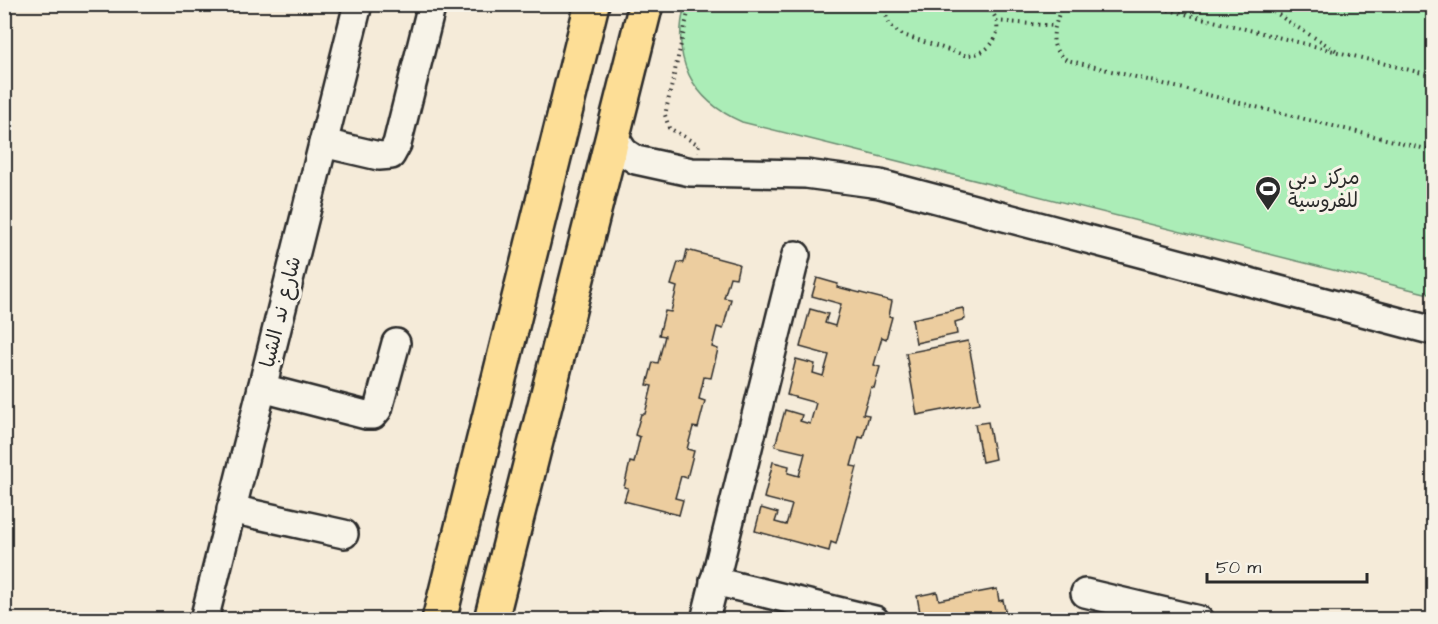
<svg xmlns="http://www.w3.org/2000/svg" width="1438" height="624" font-family="'Architects Daughter','Playpen Sans Arabic',sans-serif">
	<style>
		.green { fill: #abedb7; stroke: #6b8c71; stroke-width: 1.5 }
		.building { fill: #eccd9f; stroke: #2b2b2b; stroke-width: 1.5 }
		.lines { fill: none; stroke-linecap: round; stroke-linejoin: round }
		.minor-casing { stroke: #2b2b2b; stroke-width: 32 }
		.major-casing { stroke: #2b2b2b; stroke-width: 38 }
		.path { stroke: #2b2b2b; stroke-width: 4; stroke-dasharray: 1.5 4.5; stroke-linecap: butt }
		.minor { stroke: #f7f3e8; stroke-width: 27 }
		.major { stroke: #fdde96; stroke-width: 33 }
		.labels { text-anchor: middle; dominant-baseline: central; stroke-width: 6; stroke-linejoin: round; paint-order: stroke }
		.poi-label { font-size: 20px; fill: #2b2b2b; stroke: #f7f3e8; text-anchor: start }
		.street-label { font-size: 20px; fill: #2b2b2b; stroke: #f7f3e8 }
	</style>
	<rect width="100%" height="100%" fill="#f5ebd9"/>
	<filter id="ink" filterUnits="userSpaceOnUse"><feTurbulence type="fractalNoise" baseFrequency=".0167" numOctaves="2"/><feDisplacementMap in="SourceGraphic" scale="12" xChannelSelector="R" yChannelSelector="G"/><feConvolveMatrix kernelMatrix="1 2 1 2 8 2 1 2 1" color-interpolation-filters="sRGB"/></filter>
	<g filter="url(#ink)">
		<path class="green" d="M685,5h748v290l-691,-173c-51,-22 -71,-64 -57,-117z"/>
		<g class="building">
			<path d="M687,250l52,14 -3,14 -6,-1 -6,21 7,1 -8,30 -6,-2 -5,20 6,2 -7,29 -7,-1 -5,22 6,2 -7,27 -5,-1 -6,22 7,2 -7,27 -6,-2 -6,22 8,2 -4,15 -55,-14 4,-13 -4,-1 6,-25 4,1 6,-26 -5,-2 6,-21h4l7,-28 -5,-1 6,-23 5,1 7,-27 -6,-1 6,-24 6,1 6,-25 -6,-2 7,-23 6,1z"/>
			<path d="M817,278l21,6 -1,3 55,14 -3,15 3,1 -6,22 -4,-2 -8,28 6,2 -6,21 -3,-1 -8,27 6,1 -6,23 -4,-1 -8,29 6,1 -21,77 -5,-2 -2,9 -74,-20 6,-23 17,5 -3,9 11,3 6,-20 -28,-7 9,-36 16,4 -1,7 11,3 6,-23 -30,-7 10,-36 17,5 -2,6 10,3 6,-21 -29,-8 9,-36 19,5 -2,9 10,3 6,-21 -29,-8 10,-38 18,5 -3,9 10,3 6,-22 -29,-8z"/>
			<path d="M963,308l2,11 -10,3 2,12 -41,9 -4,-24z"/>
			<path d="M968,341l12,62 -63,12 -11,-62z"/>
			<path d="M988,422l7,37 -13,3 -7,-38z"/>
			<path d="M997,589l2,12 4,-1 4,20h-56l-1,-7 -29,5 -4,-22 20,-4 2,8z"/>
			<path d="M595,611l35,9h-37z"/>
		</g>
		<g class="lines">
			<defs>
				<g id="minor">
					<path d="M614,137l10,15 12,8 55,12 115,2 74,10 554,147"/>
					<path d="M323,143l56,13 12,-1 6,-11 35,-140"/>
					<path d="M262,388l104,27h7l5,-6 18,-66"/>
					<path d="M231,509l113,25"/>
					<path d="M714,581l161,39"/>
					<path d="M1085,593l114,27"/>
					<path d="M204,620l154,-616"/>
					<path d="M705,620l91,-365"/>
				</g>
				<g id="major">
					<path d="M439,620l153,-616"/>
					<path d="M491,620l155,-616"/>
				</g>
			</defs>
			<use href="#minor" class="minor-casing"/>
			<use href="#major" class="major-casing"/>
			<g class="path">
				<path d="M690,4l-25,111 4,13 30,17 -2,6"/>
				<path d="M886,4c-2,15 4,24 17,31l61,20c31,2 46,-32 20,-51"/>
				<path d="M1062,4c-6,21 -18,43 5,56l367,91"/>
				<path d="M1145,4l289,72"/>
				<path d="M1264,4l26,19 47,28"/>
				<path d="M1412,4l22,9"/>
				<path d="M996,21l59,5"/>
			</g>
			<use href="#minor" class="minor"/>
			<use href="#major" class="major"/>
		</g>
	</g>
	<defs>
		<symbol id="stadium-pin" viewBox="-11 -11 22 30"><path d="M0 17L-7.5 6A9.5 9.5 0 1 1 7.5 6Z" fill="#2b2b2b" stroke="#f7f3e8"/><path d="M0-5a6.5 5 0 1 0 0 10a6.5 5 0 1 0 0-10ZM-3.5-1.8h7v3.6h-7Z" fill="#fff"/></symbol>
	</defs>
	<g fill-rule="evenodd">
		<use href="#stadium-pin" x="1253" y="174" width="30" height="40"/>
	</g>
	<g class="labels">
		<g class="poi-label">
			<text x="1288" y="178">مركز دبي<tspan x="1288" dy="23">للفروسية</tspan></text>
		</g>
		<g class="street-label">
			<text transform="translate(281 312) rotate(-76)">شارع ند الشبا</text>
		</g>
	</g>
	<rect width="1438" height="624" fill="none" stroke="#f7f3e8" stroke-width="24"/>
	<rect x="12" y="12" width="1414" height="600" fill="none" stroke="#2b2b2b" stroke-width="2" filter="url(#ink)"/>
	<path d="M1207 573v9h160v-9" fill="none" stroke="#2b2b2b" stroke-width="3"/>
	<text x="1216" y="573" font-size="18" fill="#2b2b2b" stroke="#f7f3e8" stroke-width="4.5" paint-order="stroke">50 m</text>
</svg>
